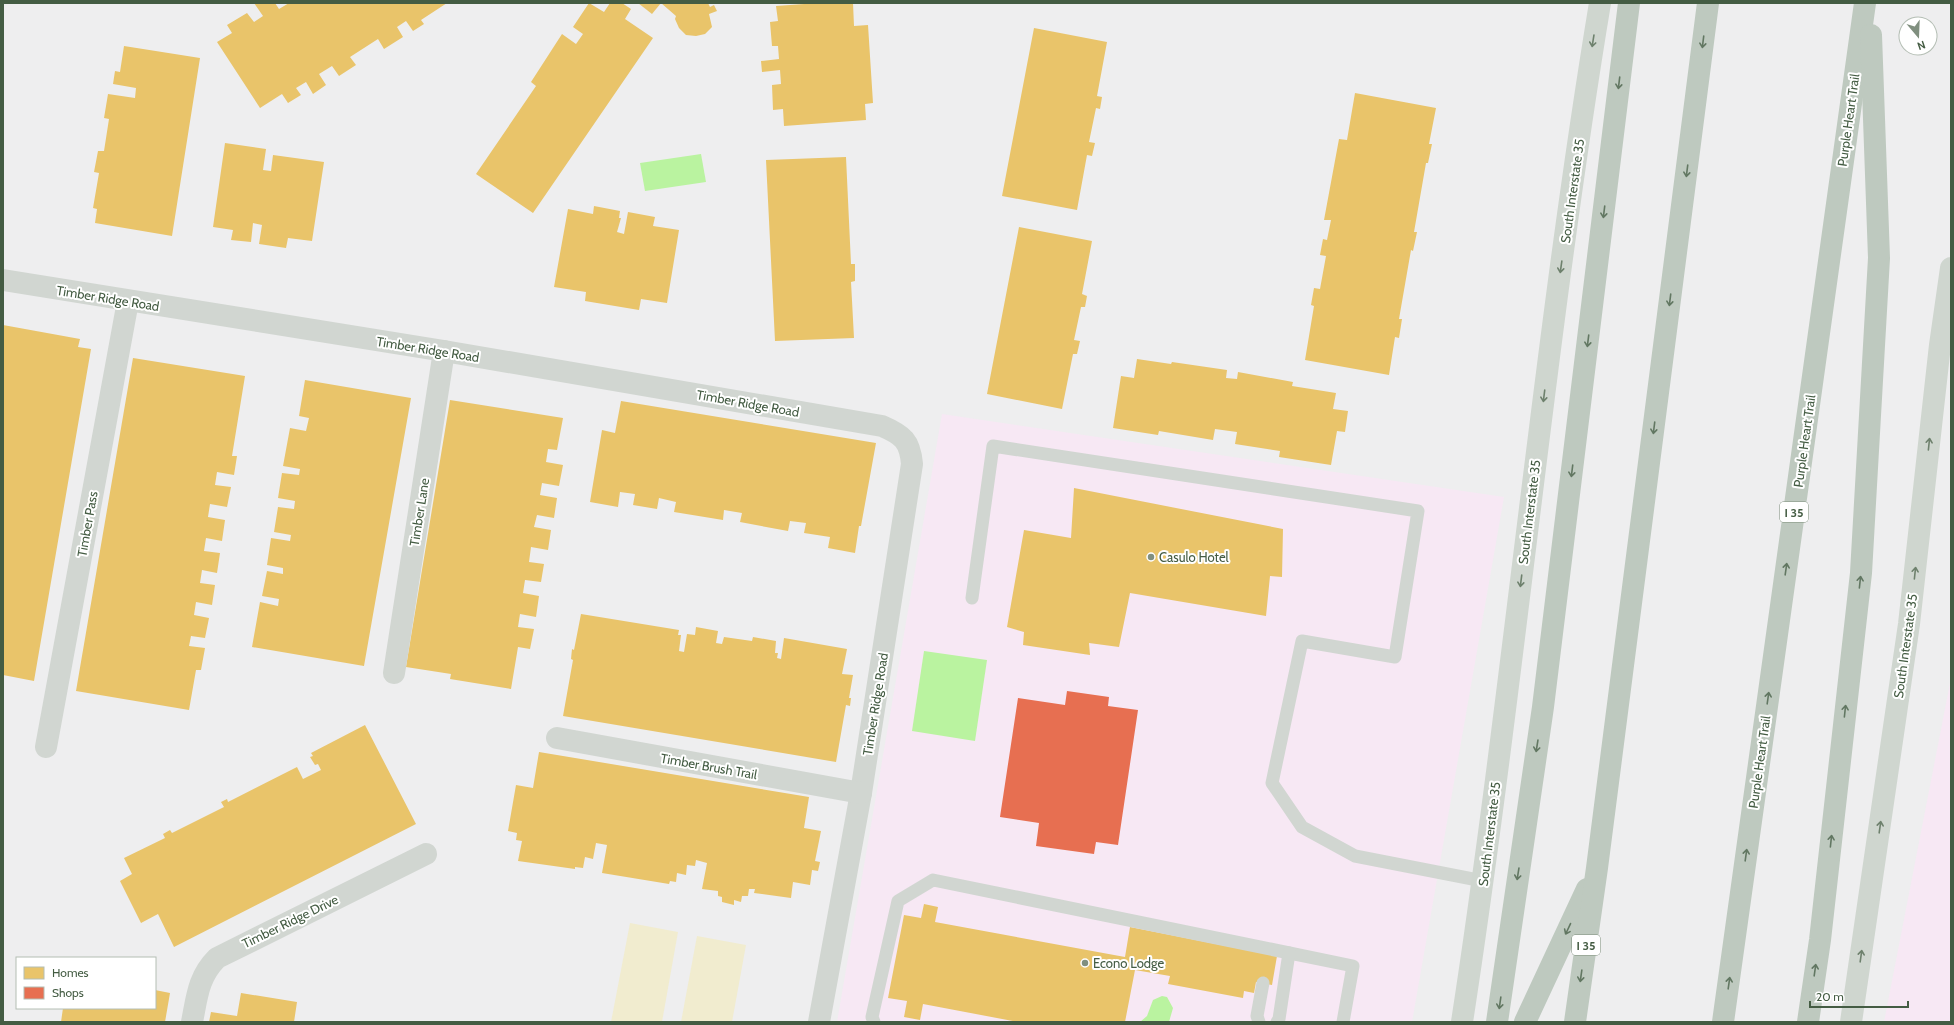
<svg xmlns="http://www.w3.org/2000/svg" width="1954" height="1025" font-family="Cabin,sans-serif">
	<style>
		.commercial { fill: #f7e8f4 }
		.green { fill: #f1eccf }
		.water { fill: #baf3a0 }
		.homes { fill: #e9c46a }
		.shops { fill: #e76f51 }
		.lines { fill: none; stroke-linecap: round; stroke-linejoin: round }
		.service { stroke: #d1d6d1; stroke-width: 13 }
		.minor { stroke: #d1d6d1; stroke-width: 22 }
		.secondary { stroke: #cfd6cf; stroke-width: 22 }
		.motorway { stroke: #bec9bf; stroke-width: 22 }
		.oneway { stroke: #6e816d }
		.oneway2 { stroke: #627762 }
		.poi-dot { fill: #808f7f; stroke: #fff; stroke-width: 1.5 }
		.labels { text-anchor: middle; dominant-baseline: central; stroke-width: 4; stroke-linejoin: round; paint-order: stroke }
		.shield { fill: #fff; stroke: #7c8d7b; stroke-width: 1 }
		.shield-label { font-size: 12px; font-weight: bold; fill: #445c43 }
		.street-label { font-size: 13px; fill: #445c43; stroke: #fff }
		.poi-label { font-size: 13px; fill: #445c43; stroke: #fff; text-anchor: start }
	</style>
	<rect width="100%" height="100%" fill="#eeeeef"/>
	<g class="commercial">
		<path d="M942,414l562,83 -92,525h-575z"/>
		<path d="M1951,678v344h-67z"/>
	</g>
	<g class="green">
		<path d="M630,923l48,9 -16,90h-51z"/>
		<path d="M697,936l49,9 -14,77h-51z"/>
	</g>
	<g class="water">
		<path d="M701,154l5,28 -61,9 -5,-28z"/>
		<path d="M924,651l63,9 -12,81 -63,-10z"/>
		<path d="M1162,996l5,1 6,11 -4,14h-29l7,-6 6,-16z"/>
	</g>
	<g class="homes">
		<path d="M254,3h21l4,6 10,-6h158l-26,17 3,4 -11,7 -7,-10 -9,6 6,10 -19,12 -6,-10 -28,18 6,8 -17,11 -7,-10 -13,8 7,11 -13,9 -7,-12 -10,6 5,7 -13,8 -6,-9 -22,14 -43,-66 15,-9 -5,-8 20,-12 7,9 9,-6z"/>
		<path d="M589,3l15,9 6,-9h12l9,6 -6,10 28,19 -120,175 -57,-39 60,-88 -5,-4 31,-48 14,10 7,-10 -10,-7z"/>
		<path d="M638,3h23l-9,11z"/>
		<path d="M661,3h47l2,4 4,-2 3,6 -8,3 3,13 -7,7 -9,2 -10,-1 -7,-7 -4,-9 1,-3z"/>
		<path d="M818,3h35l1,23 14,-1 5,78 -8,1 1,16 -82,6 -1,-17 -10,1 -1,-25 9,-1 -1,-14 -18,2 -1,-11 18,-2 -1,-13h-6l-2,-24 8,-1 -2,-15z"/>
		<path d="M1034,28l73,14 -10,54 5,1 -2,12 -4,-1 -7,34 6,1 -3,13 -5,-1 -10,55 -75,-14z"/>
		<path d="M124,46l76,12 -28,178 -77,-13 2,-14 -4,-1 6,-35 -5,-1 4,-21h6l5,-32 -5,-1 4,-24 27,4 1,-10 -23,-4 2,-13 5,1z"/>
		<path d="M1355,93l81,15 -7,36h3l-4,19h-2l-12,69h3l-4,19 -2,-1 -12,69h3l-3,19 -4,-1 -6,38 -84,-15 9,-54 -3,-1 3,-17 6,1 6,-33 -6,-1 3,-16 4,1 4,-20h-7l15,-81 8,1z"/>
		<path d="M225,143l41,6 -3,21 8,1 2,-16 51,7 -12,79 -24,-3 -2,10 -27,-4 3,-19 -9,-2 -2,19 -20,-2 2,-10 -20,-3z"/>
		<path d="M846,157l5,107h4v17l-4,1 3,56 -79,3 -9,-181z"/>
		<path d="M594,206l26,5 -1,7h2l-4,14 7,2 4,-22 27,5 -2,9 26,4 -12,73 -26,-4 -2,11 -54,-9 1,-9 -32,-5 14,-78 25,5z"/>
		<path d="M1019,227l73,14 -10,53 5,2 -2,11h-4l-7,33 6,1 -3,13h-4l-11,55 -75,-15z"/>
		<path d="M3,325l77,14 -2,8 13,2 -57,332 -31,-6z"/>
		<path d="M133,358l112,18 -13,80h5l-3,19 -17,-3 -2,13 16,2 -4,20 -17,-3 -2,13 17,3 -3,21 -16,-3 -2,13 16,2 -3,20 -15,-3 -2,13 15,2 -3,20 -16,-3 -2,13 15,3 -4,20 -14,-2 -2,10 16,2 -4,22h-5l-7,40 -113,-19z"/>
		<path d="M1137,359l34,5 1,-2 55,8 -1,8 11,1 1,-7 55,10 -1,4 44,7 -3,16 15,2 -3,21 -8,-1 -6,34 -52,-8 1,-6 -45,-7 2,-12 -22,-3 -2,11 -54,-9 -1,4 -45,-7 8,-52 13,2z"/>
		<path d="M305,380l106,18 -47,268 -112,-19 8,-45 18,4 1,-7 -17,-3 5,-25 16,3v-6l-16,-3 4,-27 19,3 1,-6 -17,-3 4,-25 16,2 1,-8 -17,-3 4,-25 17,2 1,-6 -17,-3 7,-38 16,3 3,-13 -10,-2z"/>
		<path d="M450,400l113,18 -6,32 -9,-1 -2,13 17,3 -4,21 -17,-3 -2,12 17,3 -3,20 -17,-3 -3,12 17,3 -3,20 -17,-3 -2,15 15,2 -3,18 -16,-2 -2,13 16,3 -3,21 -16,-3 -2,13 16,2 -4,20 -12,-2 -7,42 -61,-10 1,-5 -45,-7z"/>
		<path d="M621,401l255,42 -15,83h-2l-4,27 -27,-5 2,-11 -26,-4 2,-10 -16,-2 -2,10 -48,-9 2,-9 -18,-3 -1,10 -49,-8 2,-10 -17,-4 -2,11 -24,-4 2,-11 -15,-2 -2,15 -28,-5 12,-72 13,3z"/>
		<path d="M1074,488l209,41 -1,48 -12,-1 -4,40 -136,-23 -11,54 -30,-4 1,12 -67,-10 1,-13 -17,-5 17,-97 47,8z"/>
		<path d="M581,614l98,16 -1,5h3l-2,16 5,1 3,-18 8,1 1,-8 22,4 -2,12 6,1 2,-7 28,4 1,-4 23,4 -1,12h3l-1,5 4,1 3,-21 63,11 -5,25 11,1 -4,23h2l-1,8 -4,-1 -10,57 -273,-46 10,-56 -2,-1 1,-10 2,1z"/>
		<path d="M365,725l51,99 -242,123 -16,-33 -17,9 -21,-42 12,-7 -8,-16 41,-20 -2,-4 7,-4 2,3 52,-26 -3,-5 6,-3 1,3 69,-35 6,12 18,-9 -3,-6 -3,1 -5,-8 3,-1 -2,-3z"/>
		<path d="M539,752l270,45 -5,31 17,3 -6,30 5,1 -2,9 -6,-1 -2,15 -17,-3 -2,16 -37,-5 1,-4h-6l-1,7h-6l-1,6 -7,-2v5l-12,-3v-5l-4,-1v-5l-16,-2 5,-26 -11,-3 -1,6 -8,-1 -1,10 -9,-2 -1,9 -6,-1 -1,3 -67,-11 5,-28 -11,-2 -3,16 -8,-2 -2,11 -8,-1v2l-57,-8 4,-20 -6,-1 1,-7 -9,-2 8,-46 17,3z"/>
		<path d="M924,904l14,3 -3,15 190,35 5,-30 147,29 -5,29 -16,-3 -2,11 -10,-2 -1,7 -75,-14 2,-8 -35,-6 -10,52h-107l-95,-18 -3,16 -16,-3 3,-16 -19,-3 16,-83 17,3z"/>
		<path d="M155,990l15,3 -5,29h-104l2,-14h92z"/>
		<path d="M241,993l56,9 -3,20h-85l2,-10 26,4z"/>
	</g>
	<path class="shops" d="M1067,691l42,6 -1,9 30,4 -20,135 -22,-3 -2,12 -58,-8 3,-23 -39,-6 18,-119 47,7z"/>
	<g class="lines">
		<g class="service">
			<path d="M972,598l21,-152 425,65 -23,146 -93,-16 -30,142 30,44 53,29 128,25"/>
			<path d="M874,1022l-2,-5 26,-116 35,-21 420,86 -10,56"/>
			<path d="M1259,1022l-2,-6 6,-33"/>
			<path d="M1277,1022l2,-3 10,-66"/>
		</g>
		<g class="minor">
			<path d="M3,280l441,71 438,75c21,9 28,15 30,38l-51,329 -42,229"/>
			<path d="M394,673l50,-322"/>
			<path d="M557,738l304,55"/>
			<path d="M46,747l82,-446"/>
			<path d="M192,1022c5,-25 6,-45 25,-64l209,-104"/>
		</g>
		<g class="secondary">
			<path d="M1462,1022c52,-339 82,-681 138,-1019"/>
			<path d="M1851,1022l58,-398 31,-279 11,-77"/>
		</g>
		<g class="motorway">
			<path d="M1497,1022l46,-315 86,-704"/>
			<path d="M1525,1022l62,-133"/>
			<path d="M1575,1022l22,-154 111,-865"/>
			<path d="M1723,1022l142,-1019"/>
			<path d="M1808,1022l12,-82 41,-367 18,-315 -8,-223"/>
		</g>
	</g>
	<defs><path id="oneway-shaft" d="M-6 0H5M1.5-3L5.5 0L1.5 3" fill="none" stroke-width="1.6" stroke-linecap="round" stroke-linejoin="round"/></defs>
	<g class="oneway">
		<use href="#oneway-shaft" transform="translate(1593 41) rotate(99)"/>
		<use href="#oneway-shaft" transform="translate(1561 267) rotate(98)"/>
		<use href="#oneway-shaft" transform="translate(1544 396) rotate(97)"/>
		<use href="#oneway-shaft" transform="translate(1929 444) rotate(-84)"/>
		<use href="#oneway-shaft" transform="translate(1915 573) rotate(-84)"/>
		<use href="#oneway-shaft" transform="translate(1521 581) rotate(97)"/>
		<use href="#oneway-shaft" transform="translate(1880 827) rotate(-82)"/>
		<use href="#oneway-shaft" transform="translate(1861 956) rotate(-82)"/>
	</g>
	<g class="oneway2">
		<use href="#oneway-shaft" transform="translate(1703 42) rotate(97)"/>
		<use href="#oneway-shaft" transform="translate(1619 83) rotate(97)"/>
		<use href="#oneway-shaft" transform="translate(1687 171) rotate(97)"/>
		<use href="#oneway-shaft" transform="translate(1604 212) rotate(97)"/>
		<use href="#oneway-shaft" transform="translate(1670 300) rotate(97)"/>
		<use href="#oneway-shaft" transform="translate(1588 341) rotate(97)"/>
		<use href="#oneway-shaft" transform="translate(1654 428) rotate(97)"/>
		<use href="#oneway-shaft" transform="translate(1572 471) rotate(97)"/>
		<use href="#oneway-shaft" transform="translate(1786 569) rotate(-82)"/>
		<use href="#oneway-shaft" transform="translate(1860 582) rotate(-84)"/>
		<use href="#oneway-shaft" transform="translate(1768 698) rotate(-82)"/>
		<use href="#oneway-shaft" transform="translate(1845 711) rotate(-84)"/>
		<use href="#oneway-shaft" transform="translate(1537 746) rotate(99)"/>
		<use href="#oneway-shaft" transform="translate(1831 841) rotate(-84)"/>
		<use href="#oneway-shaft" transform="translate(1746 855) rotate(-82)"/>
		<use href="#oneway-shaft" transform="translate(1518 874) rotate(99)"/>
		<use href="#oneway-shaft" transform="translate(1568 929) rotate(115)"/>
		<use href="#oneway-shaft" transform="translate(1815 970) rotate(-82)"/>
		<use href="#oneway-shaft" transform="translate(1581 976) rotate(98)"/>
		<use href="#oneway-shaft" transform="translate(1729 983) rotate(-82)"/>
		<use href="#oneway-shaft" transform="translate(1500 1003) rotate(98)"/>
	</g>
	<g class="poi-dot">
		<circle cx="1151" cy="557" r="4"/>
		<circle cx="1085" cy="963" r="4"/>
	</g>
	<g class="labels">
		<g class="shield">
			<rect x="1780" y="502" width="28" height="20" rx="3"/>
			<rect x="1572" y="935" width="28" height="20" rx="3"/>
		</g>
		<g class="shield-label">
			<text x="1794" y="512">I 35</text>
			<text x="1586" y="945">I 35</text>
		</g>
		<g class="street-label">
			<text transform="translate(1848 120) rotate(-82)">Purple Heart Trail</text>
			<text transform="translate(1572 191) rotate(-82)">South Interstate 35</text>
			<text transform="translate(108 298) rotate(9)">Timber Ridge Road</text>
			<text transform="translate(428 349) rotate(9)">Timber Ridge Road</text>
			<text transform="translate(748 403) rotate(10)">Timber Ridge Road</text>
			<text transform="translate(1804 441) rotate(-82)">Purple Heart Trail</text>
			<text transform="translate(419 512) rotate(-81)">Timber Lane</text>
			<text transform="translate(1529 512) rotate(-83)">South Interstate 35</text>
			<text transform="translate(87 524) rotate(-80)">Timber Pass</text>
			<text transform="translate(1905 646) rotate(-82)">South Interstate 35</text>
			<text transform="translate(875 704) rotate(-81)">Timber Ridge Road</text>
			<text transform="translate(1759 762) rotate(-82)">Purple Heart Trail</text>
			<text transform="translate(709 766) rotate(10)">Timber Brush Trail</text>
			<text transform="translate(1489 834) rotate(-83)">South Interstate 35</text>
			<text transform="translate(290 921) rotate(-26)">Timber Ridge Drive</text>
		</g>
		<g class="poi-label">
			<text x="1159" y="557">Casulo Hotel</text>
			<text x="1093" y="963">Econo Lodge</text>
		</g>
	</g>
	<rect width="1954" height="1025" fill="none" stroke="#445c43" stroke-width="8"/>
	<rect x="16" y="957" width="140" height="52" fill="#ffffff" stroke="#b4beb4"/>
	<rect x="24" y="967" width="20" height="12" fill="#e9c46a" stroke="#b4beb4"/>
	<text x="52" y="977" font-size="12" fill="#445c43">Homes</text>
	<rect x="24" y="987" width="20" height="12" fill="#e76f51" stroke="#b4beb4"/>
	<text x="52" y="997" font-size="12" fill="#445c43">Shops</text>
	<g transform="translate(1918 36) rotate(161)"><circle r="19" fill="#ffffff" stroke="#b4beb4"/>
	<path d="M0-3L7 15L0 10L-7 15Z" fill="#808f7f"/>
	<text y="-6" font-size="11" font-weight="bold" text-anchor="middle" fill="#445c43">N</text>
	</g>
	<path d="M1810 1001v6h98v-6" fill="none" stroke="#445c43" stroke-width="2"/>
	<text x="1816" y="1001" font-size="12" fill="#445c43" stroke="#ffffff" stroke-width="3" paint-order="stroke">20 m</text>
</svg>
